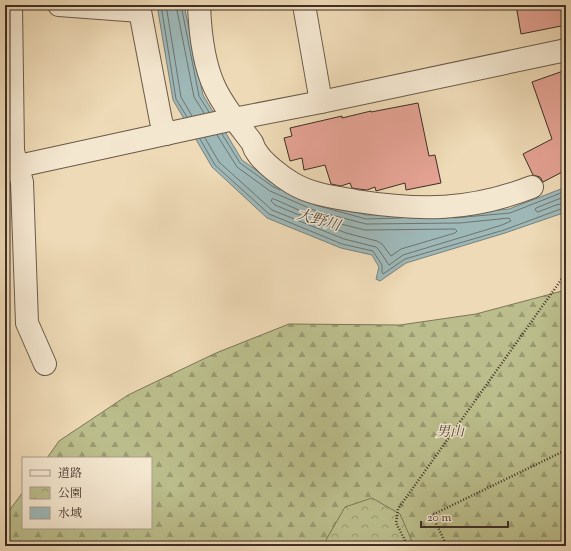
<svg xmlns="http://www.w3.org/2000/svg" width="571" height="551" font-family="'Sorts Mill Goudy','Noto Serif JP',serif">
	<style>
		.forest { fill: url(#forest-firs); stroke: #7c7658 }
		.park { fill: url(#park-crowns); stroke: #7c7658 }
		.water { fill: #9eb8b8; stroke: #78817d }
		.lines { fill: none; stroke-linecap: round; stroke-linejoin: round }
		.shore { stroke: #6e746e; stroke-width: 1 }
		.building { fill: #e4a293; stroke: #3e2f25 }
		.minor-casing { stroke: #6a5a49; stroke-width: 24 }
		.path { stroke: #3e2f25; stroke-width: 2.5; stroke-dasharray: 1 2; stroke-linecap: butt }
		.minor { stroke: #f4e7d0; stroke-width: 22 }
		.labels { text-anchor: middle; dominant-baseline: central; stroke-width: 3; stroke-linejoin: round; paint-order: stroke }
		.park-label { font-size: 14px; font-style: italic; fill: #574c3a; stroke: #f4e7d0 }
		.water-label { font-size: 15px; font-style: italic; fill: #514a42; stroke: #f4e7d0 }
	</style>
	<defs>
		<pattern id="forest-firs" width="22" height="20" patternUnits="userSpaceOnUse"><rect width="22" height="20" fill="#bbbe8c"/><path d="M5 1l3.5 6h-7zM16 11l3.5 6h-7z" fill="#999b72"/></pattern>
		<pattern id="park-crowns" width="20" height="18" patternUnits="userSpaceOnUse"><rect width="20" height="18" fill="#bbbe8c"/><path d="M2 6a3 3 0 1 1 6 0M12 15a3 3 0 1 1 6 0" fill="none" stroke="#999b72"/></pattern>
	</defs>
	<rect width="100%" height="100%" fill="#eedab6"/>
	<filter id="stains"><feTurbulence type="fractalNoise" baseFrequency=".005" numOctaves="4"/><feColorMatrix values="0 0 0 0 .2 0 0 0 0 .09 0 0 0 0 .02 0 0 0 .5 -.17"/></filter>
	<radialGradient id="worn" r=".72"><stop offset=".6" stop-color="#630" stop-opacity="0"/><stop offset="1" stop-color="#630" stop-opacity=".3"/></radialGradient>
	<path class="forest" d="M566,290v256h-559l-1,-31 17,-23v36h128v-70h-104l12,-17 69,-46 88,-42 73,-29 111,1 76,-11z"/>
	<path class="park" d="M372,498l28,16 14,32h-87l-1,-6 19,-33z"/>
	<path class="water" d="M157,5h27l19,90 39,65 32,23 45,20 48,12 92,-1 50,-5 57,-22v25l-61,21 -99,30 -26,18 -4,-2 3,-12 -7,-12 -31,-7 -74,-30 -55,-51 -39,-67z"/>
	<g class="lines">
		<g class="shore">
			<path d="M161,5l15,94 11,18"/>
			<path d="M166,5l15,92 11,19"/>
			<path d="M176,5l18,92 10,16"/>
			<path d="M181,5l18,91 10,16"/>
			<path d="M222,134l18,29 32,23 8,4"/>
			<path d="M205,138l14,24 53,48 72,29 32,8 3,3 10,15 14,-10 99,-30 9,-4 -2,-3 -49,5 -94,1 -50,-13 -46,-20 -33,-24 -20,-32"/>
			<path d="M200,139l15,26 54,49 73,30 31,7 9,14v7l1,2 22,-15 99,-29 54,-20 8,-2"/>
			<path d="M566,196l-30,12 -1,2 3,2 18,-7 10,-2"/>
			<path d="M274,199l27,12v3l-2,1 -24,-10 -4,-4 1,-2z"/>
			<path d="M315,205l51,14 35,-1"/>
			<path d="M317,218l48,12 90,-1 2,2 -2,2 -54,16 -10,7 -9,-12 -5,-3 -31,-8 -29,-11 -1,-2z"/>
			<path d="M454,218l56,-5 56,-22"/>
		</g>
	</g>
	<g class="building">
		<path d="M516,5h50v20l-45,9z"/>
		<path d="M566,70v100l-23,12 -3,-5 -7,-2 -10,-21 29,-15 -20,-57z"/>
		<path d="M418,103l11,53 6,-1 6,28 -35,7 -1,-7 -29,8 -1,-4 -8,3 -9,-1 -6,-1 -2,-5 -9,3 -10,-2 -6,-19 -21,5 -2,-12 -12,3 -6,-23 8,-2 -2,-8 52,-12v2l29,-7v1z"/>
	</g>
	<g class="lines">
		<defs>
			<g id="minor">
				<path d="M11,5l2,146 9,31 5,141 18,41"/>
				<path d="M59,5l81,6"/>
				<path d="M140,5v6l21,110 5,13"/>
				<path d="M199,5c1,27 4,58 16,83 9,19 23,36 36,53 3,3 2,7 5,10 6,11 26,26 36,32 20,12 42,14 64,18 65,10 114,10 176,-14"/>
				<path d="M304,5l17,97"/>
				<path d="M5,169l229,-50 87,-17 245,-52"/>
			</g>
		</defs>
		<use href="#minor" class="minor-casing"/>
		<g class="path">
			<path d="M408,546l-12,-23 2,-14 168,-236"/>
			<path d="M447,546l-15,-31 134,-65"/>
		</g>
		<use href="#minor" class="minor"/>
	</g>
	<g class="labels">
		<g class="park-label">
			<text x="450" y="433">男山</text>
		</g>
		<g class="water-label">
			<text transform="translate(318 221) rotate(16)">大野川</text>
		</g>
	</g>
	<rect width="571" height="551" fill="none" stroke="#eedab6" stroke-width="20"/>
	<rect x="6" y="6" width="559" height="539" fill="none" stroke="#3e2f25" stroke-width="2"/>
	<rect x="10" y="10" width="551" height="531" fill="none" stroke="#3e2f25"/>
	<rect x="22" y="457" width="130" height="72" fill="#f4e7d0" stroke="#ab9d8c"/>
	<rect x="30" y="470" width="20" height="6" fill="#f4e7d0" stroke="#ab9d8c"/>
	<text x="58" y="477" font-size="12" fill="#3e2f25">道路</text>
	<rect x="30" y="487" width="20" height="12" fill="url(#park-crowns)" stroke="#ab9d8c"/>
	<text x="58" y="497" font-size="12" fill="#3e2f25">公園</text>
	<rect x="30" y="507" width="20" height="12" fill="#9eb8b8" stroke="#ab9d8c"/>
	<text x="58" y="517" font-size="12" fill="#3e2f25">水域</text>
	<path d="M421 521v6h87v-6" fill="none" stroke="#3e2f25" stroke-width="2"/>
	<text x="427" y="521" font-size="12" fill="#3e2f25" stroke="#f4e7d0" stroke-width="3" paint-order="stroke">20 m</text>
	<rect width="100%" height="100%" filter="url(#stains)"/>
	<rect width="100%" height="100%" fill="url(#worn)"/>
</svg>
